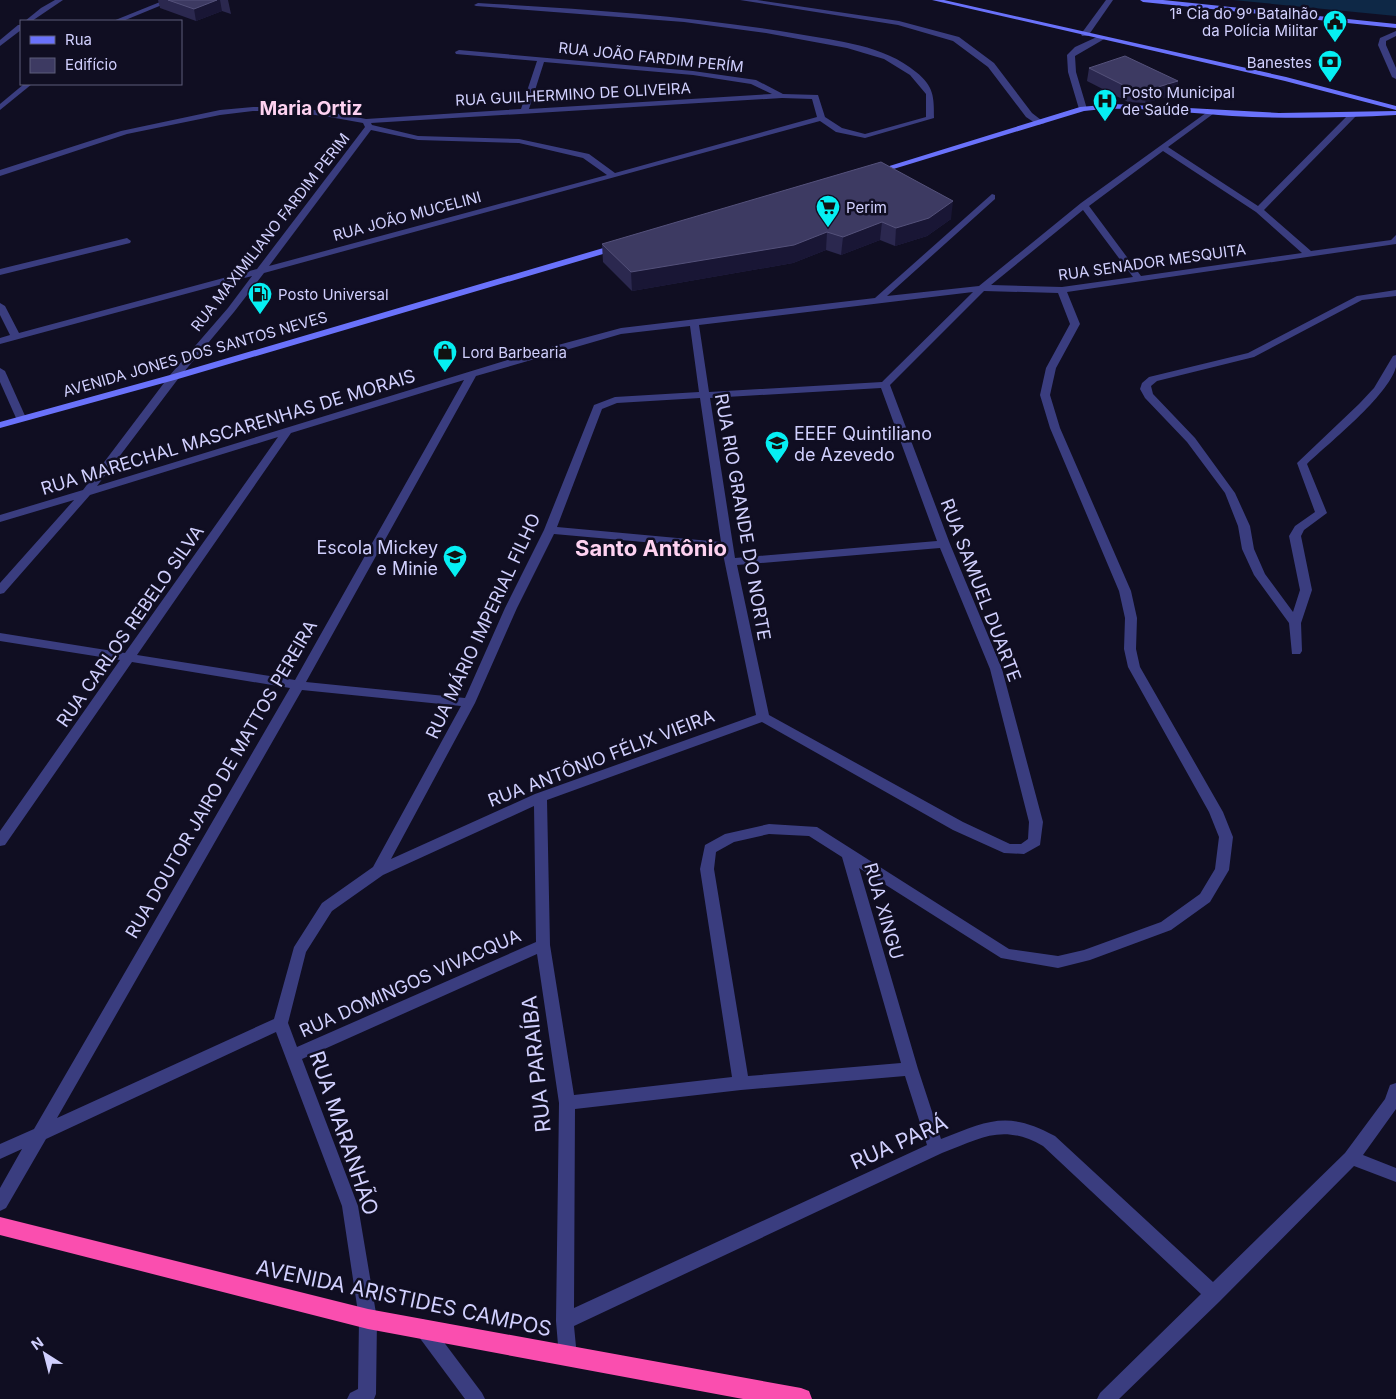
<svg xmlns="http://www.w3.org/2000/svg" width="1396" height="1399" font-family="Inter,sans-serif">
	<style>
		.water { fill: #0e2846 }
		.lines { fill: none; stroke-linecap: round; stroke-linejoin: round }
		.street { fill: #3a3d7f; fill-rule: evenodd }
		.secondary { fill: #6a72fb; fill-rule: evenodd }
		.highway { fill: #fa4eaf; fill-rule: evenodd }
		.wall { fill: #2b284f }
		.shaded-wall { fill: #191635 }
		.building { fill: #3d3a62; stroke: #54517a }
		.labels { text-anchor: middle; dominant-baseline: central; stroke-width: 5; stroke-linejoin: round; paint-order: stroke }
		.far-poi-label { font-size: 15px; fill: #d1d0fe; stroke: #100e22; text-anchor: start }
		.far-street-label { font-size: 15px; fill: #d1d0fe; stroke: #100e22 }
		.street-label { font-size: 18px; fill: #d1d0fe; stroke: #100e22 }
		.poi-label { font-size: 18px; fill: #d1d0fe; stroke: #100e22; text-anchor: start }
		.far-district-label { font-size: 19px; font-weight: bold; fill: #fed2f1; stroke: #100e22 }
		.near-street-label { font-size: 21px; fill: #d1d0fe; stroke: #100e22 }
		.district-label { font-size: 22px; font-weight: bold; fill: #fed2f1; stroke: #100e22 }
	</style>
	<rect width="100%" height="100%" fill="#100e22"/>
	<path class="water" d="M1233,0h163v16z"/>
	<g class="lines">
		<g class="street">
			<path d="M55,0h8l-31,21h-7l16,-13z"/>
			<path d="M165,0h9l-51,21h-10z"/>
			<path d="M740,0h17l142,21 60,16 35,26 38,50 13,10 -7,2 -12,-8 -38,-50 -35,-26 -55,-16z"/>
			<path d="M1106,0h7l-25,36h-6l-1,-2z"/>
			<path d="M478,3c107,6 214,13 320,31 39,7 86,11 118,38 18,14 18,25 18,46l-69,20 -29,-6 -16,-11 -556,152 -30,39 -56,67 -81,107 450,-138 74,-20 254,-30 117,-104 3,1v4l-108,97 92,-10 102,-83 129,-93 4,2 -1,2 -45,33 90,59 92,-93 7,2 -93,95 47,41 80,-11 5,-5v9l-329,48 13,32 -24,44 -6,27 10,33 71,163 6,27 -1,31 4,18 83,145 10,25 -4,33 -19,32 -39,28 -81,30 -32,8 -57,-10 -142,-90 59,201 23,70c47,-18 66,-29 114,-3l158,146 132,-129 40,-54 5,-14 6,-2v26l-33,46 33,13v14l-42,-16 -134,135 -101,98h-22l3,-6 101,-99 -158,-148c-40,-23 -62,-8 -101,7l-368,173 3,31 -3,6 -6,3 -6,-3 -3,-6 -3,-36 3,-218 -22,-149 -235,105 56,147 19,113 -1,75 -2,5h-27l3,-6 8,-4 1,-70 -17,-113 -66,-174 -230,107 -40,69 -6,3v-23l22,-39 -22,10v-15l34,-15 256,-441 -158,-26 -127,183 -5,1v-15l120,-171 -120,-19v-8l125,20 153,-216 -188,58 -86,98 -4,1v-11l74,-83 -74,22v-7l83,-25 87,-115 58,-67 24,-32 -252,68v-6l10,-3 -10,-20v-12l5,3 14,27 238,-64 108,-142 -2,-4 -39,-7 -43,-5h-28l-33,4 -93,19 -127,42v-6l121,-39 99,-21 33,-3h28l43,4 42,8 155,-10 16,-48 -81,-7 -1,-2 4,-2 234,21 63,9 27,14 35,1 7,22 17,11 23,6 61,-17v-23l-16,-19 -26,-16 -37,-11 -81,-15 -82,-11 -208,-16 -2,-1zM544,62l149,13 58,9 21,10 -243,15zM782,98l30,1 5,18 -202,56 -26,-19 -70,-15 -101,-3 -46,-11 -1,-2zM371,130l47,10 101,3 64,15 24,17 -338,91zM1163,151l93,61 46,41 -161,23 -52,-70zM1083,210l50,67 -71,10 -71,-2zM984,291l74,2 12,31 -24,44 -6,27 10,33 69,163 6,27 -1,31 4,18 81,145 10,25 -4,32 -15,25 -39,28 -77,28 -26,6 -49,-7 -192,-122 -48,-3 -44,10 -20,11 -5,24 32,208 -158,18 -24,-150 -3,-145 215,-78 191,108 51,23 20,1 16,-9 3,-23 -41,-153 -52,-125 -60,-159zM973,292l-91,90 -173,10 -10,-67zM690,326l9,66 -84,5 -21,8 -50,125 -39,78 -40,90 -159,-16 170,-306 145,-42zM464,380l-169,300 -158,-25 154,-222zM881,388l56,153 -202,17 -25,-160zM700,398l21,144 -164,-15 45,-118 15,-6zM554,534l168,15 34,166 -221,79 -144,65 84,-156 42,-95zM940,548l50,121 39,153 -1,17 -7,5h-11l-47,-22 -194,-107 -32,-150zM302,690l159,16 -88,161 -51,36 -28,44 -20,72 -217,99zM534,806l2,136 -239,105 -9,-24 18,-71 26,-41 51,-36zM769,834l40,2 33,21 59,206 -153,13 -34,-207 2,-17 18,-10zM905,1076l22,69 -353,163 1,-199 166,-19z"/>
			<path d="M18,25h3v5l-21,16v-6z"/>
			<path d="M1396,31v5l-10,5v4l10,23v11l-4,-2 -14,-32 2,-7z"/>
			<path d="M1099,36l7,2 -31,18 1,16 11,37 -4,2 -4,-2 -11,-37 -1,-17 8,-8z"/>
			<path d="M24,84h8l-32,26v-6z"/>
			<path d="M127,238l4,3 -1,2 -130,32v-6z"/>
			<path d="M1396,290v6l-34,4 -108,57 -97,24 -6,5 2,8 42,44 40,55 15,33 4,23 11,25 28,38 7,-22 -11,-54 6,-10 20,-14 -18,-49 62,-59 15,-16 19,-32 3,-1c0,3 0,8 0,12 -8,29 -66,75 -89,97l20,49 -23,17 -3,6 11,54 -11,33 1,28 -2,3h-8l-3,-31 -35,-48 -12,-26 -4,-23 -13,-33 -38,-51 -42,-44 -5,-9 2,-6 7,-6 99,-24 109,-57z"/>
			<path d="M0,368l5,3 21,47 -1,2 -4,1 -5,-3 -16,-36z"/>
			<path d="M422,1319l6,2 54,72 3,6h-20l-49,-66 -3,-6 3,-6z"/>
		</g>
		<g class="secondary">
			<path d="M932,0h12l342,77 110,29v4l-111,-29z"/>
			<path d="M1140,0h23l233,24v4l-253,-26z"/>
			<path d="M1114,104l165,9 117,-2v4c-55,3 -109,4 -164,1 -49,-3 -99,-11 -148,-5l-207,63 -7,-2 210,-65z"/>
			<path d="M617,244l4,3 -1,2 -442,130 -178,49v-6l170,-47z"/>
		</g>
		<path class="highway" d="M0,1217l368,92 433,79 8,3 3,8h-69l-375,-70 -368,-94z"/>
	</g>
	<g class="wall">
		<path d="M158,0h70l3,14 -9,-3 -26,10 -36,-13z"/>
		<path d="M1089,68l89,13 -2,13 -31,9 -17,-1 -41,-21z"/>
		<path d="M881,162l70,57 -24,17 -32,10 -15,-6 -39,15 -15,-5 -33,13 -161,28 -29,-29 -1,-18z"/>
	</g>
	<g class="shaded-wall">
		<path d="M217,0h3l2,11 -26,10 -2,-12z"/>
		<path d="M1178,81l-2,13 -31,9 3,-13z"/>
		<path d="M953,201l-2,18 -24,17 -32,10 1,-18z"/>
		<path d="M882,222l-2,18 -39,15 2,-18z"/>
		<path d="M827,232l-1,18 -33,13 -161,28 -1,-19z"/>
	</g>
	<g class="building">
		<path d="M168,0h49l-23,9z"/>
		<path d="M1125,56l53,25 -30,9 -17,-1 -42,-21z"/>
		<path d="M881,162l72,39 -24,17 -33,10 -14,-6 -39,15 -16,-5 -33,13 -163,27 -29,-28z"/>
	</g>
	<defs>
		<symbol id="civic-pin" viewBox="-11 -11 22 30"><path d="M0 17L-7.5 6A9.5 9.5 0 1 1 7.5 6Z" fill="#06eff3" stroke="#100e22"/><path d="M-.6-6.5H3V-4.5H.6V-3L4-1V1h2V6H-6V1h2V-1L-.6-3ZM-1.2 2.5V6h2.4V2.5Z" fill="#111"/></symbol>
		<symbol id="bank-pin" viewBox="-11 -11 22 30"><path d="M0 17L-7.5 6A9.5 9.5 0 1 1 7.5 6Z" fill="#06eff3" stroke="#100e22"/><path d="M-6-4H6V4H-6ZM0-2.3a2.3 2.3 0 1 0 0 4.6a2.3 2.3 0 1 0 0-4.6Z" fill="#111"/></symbol>
		<symbol id="hospital-pin" viewBox="-11 -11 22 30"><path d="M0 17L-7.5 6A9.5 9.5 0 1 1 7.5 6Z" fill="#06eff3" stroke="#100e22"/><path d="M-5-5h3v3.5h4V-5h3V5h-3V1.5h-4V5h-3Z" fill="#111"/></symbol>
		<symbol id="supermarket-pin" viewBox="-11 -11 22 30"><path d="M0 17L-7.5 6A9.5 9.5 0 1 1 7.5 6Z" fill="#06eff3" stroke="#100e22"/><path d="M-6-5.5h2.5l.6 2H6L4.5 2H-2.5L-4.4-4H-6ZM-1.5 3.2a1.3 1.3 0 1 0 .1 0ZM3 3.2a1.3 1.3 0 1 0 .1 0Z" fill="#111"/></symbol>
		<symbol id="fuel-pin" viewBox="-11 -11 22 30"><path d="M0 17L-7.5 6A9.5 9.5 0 1 1 7.5 6Z" fill="#06eff3" stroke="#100e22"/><path d="M-5.5-6h7V0h2V4h1.3V-2.5L3-4.5l.8-.8L6-3V5H2.5V1h-1V6h-7ZM-4.2-4.7v3.2H.2V-4.7Z" fill="#111"/></symbol>
		<symbol id="shop-pin" viewBox="-11 -11 22 30"><path d="M0 17L-7.5 6A9.5 9.5 0 1 1 7.5 6Z" fill="#06eff3" stroke="#100e22"/><path d="M-5-2.5h2.3a2.7 3.5 0 0 1 5.4 0H5L5.5 6h-11ZM-1.5-2.5h3a1.5 2.3 0 0 0-3 0Z" fill="#111"/></symbol>
		<symbol id="school-pin" viewBox="-11 -11 22 30"><path d="M0 17L-7.5 6A9.5 9.5 0 1 1 7.5 6Z" fill="#06eff3" stroke="#100e22"/><path d="M0-5L7-2L0 1L-7-2ZM-4 1L0 2.5L4 1V4Q0 6-4 4Z" fill="#111"/></symbol>
	</defs>
	<g fill-rule="evenodd">
		<use href="#civic-pin" x="1321" y="8" width="28" height="38"/>
		<use href="#bank-pin" x="1316" y="48" width="28" height="38"/>
		<use href="#hospital-pin" x="1091" y="87" width="28" height="38"/>
		<use href="#supermarket-pin" x="814" y="193" width="28" height="38"/>
		<use href="#fuel-pin" x="246" y="280" width="28" height="38"/>
		<use href="#shop-pin" x="431" y="338" width="28" height="38"/>
		<use href="#school-pin" x="763" y="429" width="28" height="38"/>
		<use href="#school-pin" x="441" y="543" width="28" height="38"/>
	</g>
	<g class="labels">
		<g class="far-poi-label">
			<text x="1318" y="13" text-anchor="end">1ª Cia do 9º Batalhão<tspan x="1318" dy="17">da Polícia Militar</tspan></text>
			<text x="1312" y="62" text-anchor="end">Banestes</text>
			<text x="1122" y="92">Posto Municipal<tspan x="1122" dy="17">de Saúde</tspan></text>
			<text x="846" y="207">Perim</text>
			<text x="278" y="294">Posto Universal</text>
			<text x="462" y="352">Lord Barbearia</text>
		</g>
		<g class="far-street-label">
			<text transform="translate(651 57) rotate(6)">RUA JOÃO FARDIM PERÍM</text>
			<text transform="translate(573 94) rotate(-3)">RUA GUILHERMINO DE OLIVEIRA</text>
			<text transform="translate(407 216) rotate(-15)">RUA JOÃO MUCELINI</text>
			<text transform="translate(270 232) rotate(-52)">RUA MAXIMILIANO FARDIM PERIM</text>
			<text transform="translate(1152 262) rotate(-8)">RUA SENADOR MESQUITA</text>
			<text transform="translate(195 354) rotate(-16)">AVENIDA JONES DOS SANTOS NEVES</text>
		</g>
		<g class="street-label">
			<text transform="translate(228 432) rotate(-17)">RUA MARECHAL MASCARENHAS DE MORAIS</text>
			<text transform="translate(743 517) rotate(80)">RUA RIO GRANDE DO NORTE</text>
			<text transform="translate(981 590) rotate(69)">RUA SAMUEL DUARTE</text>
			<text transform="translate(130 626) rotate(-55)">RUA CARLOS REBELO SILVA</text>
			<text transform="translate(483 626) rotate(-65)">RUA MÁRIO IMPERIAL FILHO</text>
			<text transform="translate(601 758) rotate(-21)">RUA ANTÔNIO FÉLIX VIEIRA</text>
			<text transform="translate(221 779) rotate(-60)">RUA DOUTOR JAIRO DE MATTOS PEREIRA</text>
			<text transform="translate(884 911) rotate(74)">RUA XINGU</text>
			<text transform="translate(410 983) rotate(-24)">RUA DOMINGOS VIVACQUA</text>
		</g>
		<g class="poi-label">
			<text x="794" y="433">EEEF Quintiliano<tspan x="794" dy="21">de Azevedo</tspan></text>
			<text x="438" y="547" text-anchor="end">Escola Mickey<tspan x="438" dy="21">e Minie</tspan></text>
		</g>
		<g class="far-district-label">
			<text x="311" y="108">Maria Ortiz</text>
		</g>
		<g class="near-street-label">
			<text transform="translate(536 1064) rotate(-96)">RUA PARAÍBA</text>
			<text transform="translate(344 1133) rotate(71)">RUA MARANHÃO</text>
			<text transform="translate(899 1142) rotate(-24)">RUA PARÁ</text>
			<text transform="translate(404 1298) rotate(12)">AVENIDA ARISTIDES CAMPOS</text>
		</g>
		<g class="district-label">
			<text x="651" y="548">Santo Antônio</text>
		</g>
	</g>
	<rect x="20" y="20" width="162" height="65" fill="#100e22" stroke="#5d5c7a"/>
	<rect x="30" y="36" width="25" height="8" fill="#6a72fb" stroke="#5d5c7a"/>
	<text x="65" y="45" font-size="15" fill="#d1d0fe">Rua</text>
	<rect x="30" y="58" width="25" height="15" fill="#3d3a62" stroke="#5d5c7a"/>
	<text x="65" y="70" font-size="15" fill="#d1d0fe">Edifício</text>
	<g transform="translate(45 1354) rotate(324)" stroke="#100e22" stroke-width="4" paint-order="stroke">
	<path d="M0-4L9 19L0 12L-9 19Z" fill="#d1d0fe"/>
	<text y="-8" font-size="14" font-weight="bold" text-anchor="middle" fill="#d1d0fe">N</text>
	</g>
</svg>
